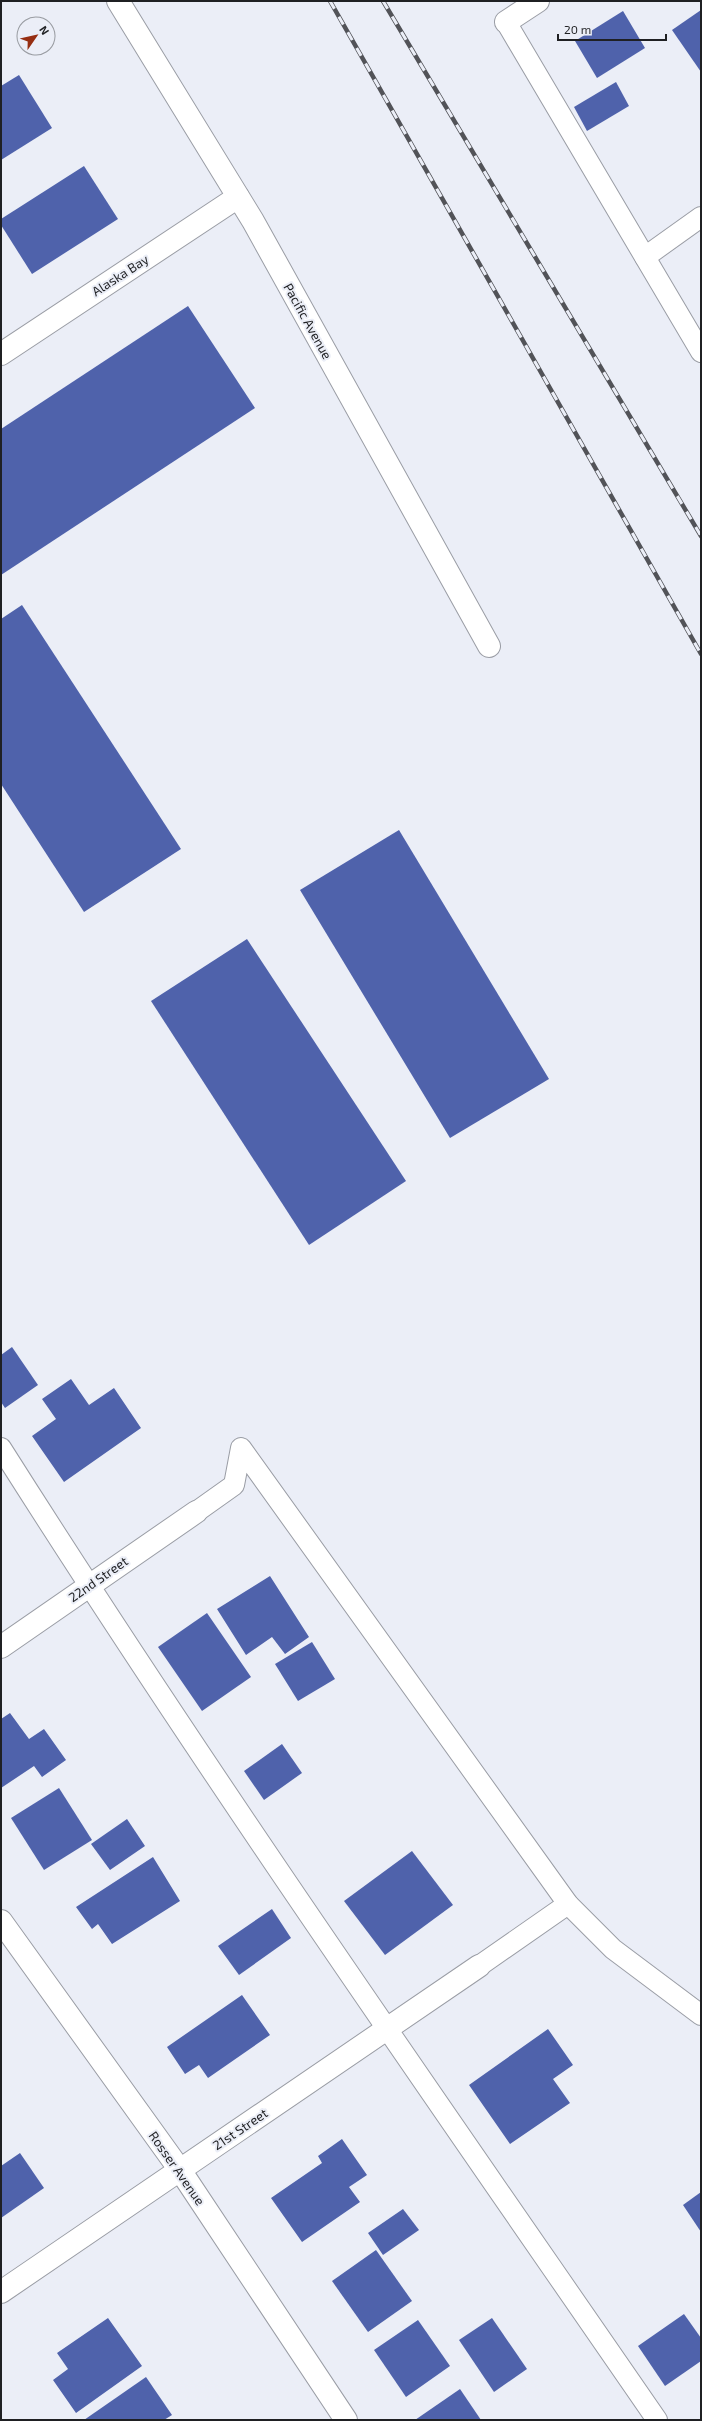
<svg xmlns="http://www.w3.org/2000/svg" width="702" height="2421" font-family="'Exo 2',sans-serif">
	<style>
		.building { fill: #4f62ab }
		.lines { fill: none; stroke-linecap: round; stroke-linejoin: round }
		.service-casing { stroke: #9a9da5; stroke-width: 22 }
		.minor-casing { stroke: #9a9da5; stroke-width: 24 }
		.tertiary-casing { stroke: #9a9da5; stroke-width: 24 }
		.service { stroke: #fff; stroke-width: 20 }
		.minor { stroke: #fff; stroke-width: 22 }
		.tertiary { stroke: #fff; stroke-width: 22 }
		.rail-casing { stroke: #525358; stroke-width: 4.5 }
		.rail { stroke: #ebeef7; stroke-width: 3; stroke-dasharray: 9; stroke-linecap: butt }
		.labels { text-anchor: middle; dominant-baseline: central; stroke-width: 4; stroke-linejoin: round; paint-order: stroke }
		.street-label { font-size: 13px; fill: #1f2023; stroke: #ebeef7 }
	</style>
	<rect width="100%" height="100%" fill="#ebeef7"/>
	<g class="building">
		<path d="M701,10v62l-29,-42z"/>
		<path d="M623,11l22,37 -48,30 -22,-37z"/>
		<path d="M19,75l33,53 -51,32v-74z"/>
		<path d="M616,82l13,24 -42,25 -13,-24z"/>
		<path d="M84,166l34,53 -86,55 -31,-49v-6z"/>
		<path d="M188,306l67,102 -254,167v-146z"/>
		<path d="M22,605l159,244 -97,63 -83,-128v-165z"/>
		<path d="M399,830l150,249 -99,59 -150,-248z"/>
		<path d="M247,939l159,242 -97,64 -158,-244z"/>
		<path d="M12,1347l26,38 -33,23 -4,-6v-47z"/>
		<path d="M71,1379l18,26 25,-17 27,40 -77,54 -32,-46 24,-17 -14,-20z"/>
		<path d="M270,1576l39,61 -24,17 -13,-17 -26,18 -29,-46z"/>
		<path d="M207,1613l44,64 -49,34 -44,-64z"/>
		<path d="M312,1642l23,37 -37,22 -23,-37z"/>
		<path d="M10,1713l19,26 15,-10 22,31 -24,17 -8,-11 -33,22v-69z"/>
		<path d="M282,1744l20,29 -38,27 -20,-29z"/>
		<path d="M59,1788l33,52 -48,30 -33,-52z"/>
		<path d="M127,1819l18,27 -35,24 -19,-26z"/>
		<path d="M412,1851l41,54 -68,50 -41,-54z"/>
		<path d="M153,1857l27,44 -68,43 -14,-20 -6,5 -16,-22z"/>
		<path d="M272,1909l19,29 -52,37 -21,-29z"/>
		<path d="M242,1995l28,40 -62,43 -9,-13 -14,9 -18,-27z"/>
		<path d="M548,2029l25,36 -20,14 17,24 -60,41 -41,-59z"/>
		<path d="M342,2139l25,36 -18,12 11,15 -58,40 -31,-44 51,-35 -4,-7z"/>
		<path d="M20,2153l24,35 -43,30v-52z"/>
		<path d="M701,2192v40l-18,-27z"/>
		<path d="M403,2209l16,21 -36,25 -15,-22z"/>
		<path d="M376,2250l36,51 -44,31 -36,-51z"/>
		<path d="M684,2314l17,24v23l-36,25 -27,-40z"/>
		<path d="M108,2318l34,48 -66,47 -23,-33 15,-11 -11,-16z"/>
		<path d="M492,2318l35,51 -33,23 -35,-52z"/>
		<path d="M418,2320l32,46 -44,31 -32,-47z"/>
		<path d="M146,2377l26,38 -8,5h-80z"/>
		<path d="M460,2389l21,31h-66z"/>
	</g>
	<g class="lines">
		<defs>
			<g id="service">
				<path d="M506,22l195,330"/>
				<path d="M645,257l56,-40"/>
				<path d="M1,1448c209,330 434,650 656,972"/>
				<path d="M196,1512l38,-27 7,-37 327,456 45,45 88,66"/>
				<path d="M479,1966l89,-62"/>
			</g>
			<g id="minor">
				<path d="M118,1l135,220 236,425"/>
				<path d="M506,22l32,-21"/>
				<path d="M1,354l237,-157"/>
				<path d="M1,1647l195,-135"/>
				<path d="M1,2292l478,-326"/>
			</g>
			<path id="tertiary" d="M1,1921l179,249 166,250"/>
		</defs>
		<use href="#service" class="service-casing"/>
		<use href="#minor" class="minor-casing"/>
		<use href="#tertiary" class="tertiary-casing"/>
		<use href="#service" class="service"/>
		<use href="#minor" class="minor"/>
		<use href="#tertiary" class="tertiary"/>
		<defs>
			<g id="rail">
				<path d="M330,1l371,653"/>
				<path d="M383,1l318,535"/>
			</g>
		</defs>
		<use href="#rail" class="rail-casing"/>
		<use href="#rail" class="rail"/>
	</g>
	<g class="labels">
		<g class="street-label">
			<text transform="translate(120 275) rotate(-33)">Alaska Bay</text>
			<text transform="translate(308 321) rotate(61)">Pacific Avenue</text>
			<text transform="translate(98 1579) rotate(-35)">22nd Street</text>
			<text transform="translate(240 2129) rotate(-34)">21st Street</text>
			<text transform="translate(177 2168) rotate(55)">Rosser Avenue</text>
		</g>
	</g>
	<rect width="702" height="2421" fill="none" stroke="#1f2023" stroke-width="4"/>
	<g transform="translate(36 36) rotate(56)"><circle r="19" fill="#ebeef7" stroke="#999ca2"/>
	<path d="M0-3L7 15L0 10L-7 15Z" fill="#962e12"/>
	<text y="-6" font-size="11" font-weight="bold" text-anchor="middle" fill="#1f2023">N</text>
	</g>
	<path d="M558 34v6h108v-6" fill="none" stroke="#1f2023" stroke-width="2"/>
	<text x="564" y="34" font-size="12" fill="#1f2023" stroke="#ebeef7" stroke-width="3" paint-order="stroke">20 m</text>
</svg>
